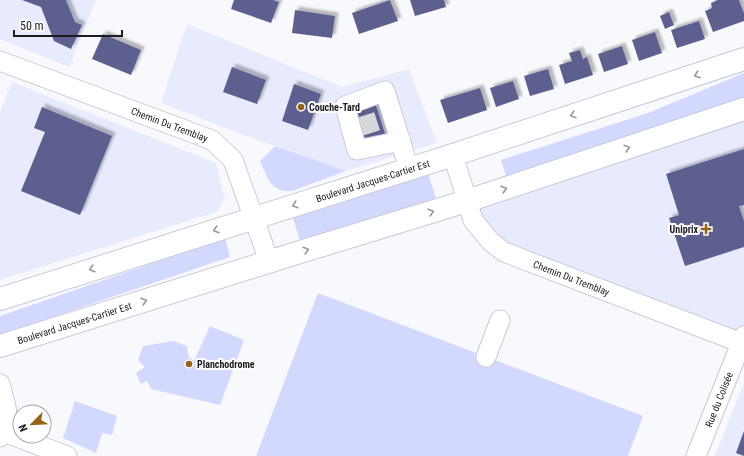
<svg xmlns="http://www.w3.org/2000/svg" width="744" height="456" font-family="'Roboto Condensed',sans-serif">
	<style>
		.built { fill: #e8ebfe }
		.green { fill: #d3d8ff }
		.building { fill: #5d618f; filter: url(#shadow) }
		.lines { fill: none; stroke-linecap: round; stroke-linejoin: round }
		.minor-tunnel { stroke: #d7d8db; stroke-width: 19; stroke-dasharray: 19 10; stroke-linecap: butt }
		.minor-casing { stroke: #c8cada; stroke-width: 21 }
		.major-casing { stroke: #c8cada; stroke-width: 24 }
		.minor { stroke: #fff; stroke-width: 19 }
		.major { stroke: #fff; stroke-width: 22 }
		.oneway { stroke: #98989b }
		.poi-dot { fill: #976219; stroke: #fff; stroke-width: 1.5 }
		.labels { text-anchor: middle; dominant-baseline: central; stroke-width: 4; stroke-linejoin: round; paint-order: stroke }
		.poi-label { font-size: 10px; font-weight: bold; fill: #1b1b21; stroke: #fff; text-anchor: start }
		.street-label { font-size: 10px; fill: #1b1b21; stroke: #fff }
	</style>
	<defs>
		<filter id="shadow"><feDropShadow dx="3.5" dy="-3.5" stdDeviation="1" flood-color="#0004"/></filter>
	</defs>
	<rect width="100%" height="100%" fill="#f8f9fc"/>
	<g class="built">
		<path d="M0,0h96l-27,67 -69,-28z"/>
		<path d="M187,24l155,63 67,-18 28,74 -91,28 -100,-35 -85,-33z"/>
		<path d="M12,82l204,81 9,36 -9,13 -216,68v-167z"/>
		<path d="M744,110v234l-240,-92 -37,-51z"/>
		<path d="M744,384v72h-29l24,-61z"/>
	</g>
	<g class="green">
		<path d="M744,73v26l-238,77 -5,-16 147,-47z"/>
		<path d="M275,146l71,25 -54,20c-22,1 -24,-13 -32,-30z"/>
		<path d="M428,174l8,24 -136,43 -7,-23z"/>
		<path d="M225,238l5,19 -230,78v-19z"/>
		<path d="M318,293l325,123 -15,40h-372z"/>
		<path d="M210,326l34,14 -24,65 -69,-16 -4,-8 -6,3 -5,-11 9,-6 -7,-7 5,-14 31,-5 13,5 2,11 5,4z"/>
		<path d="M75,401l42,15 -5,19 -10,-2 -6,20 -33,-15z"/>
	</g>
	<g class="building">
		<path d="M22,0h44l9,22 7,3 -11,24 -17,-8 -13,-34z"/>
		<path d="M234,0h39l6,2 -8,21 -40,-14z"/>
		<path d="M390,0l8,21 -39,13 -7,-21z"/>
		<path d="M410,0h34l2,7 -31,9z"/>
		<path d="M718,0h21l5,13v8l-31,11 -8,-21 7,-3 -1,-5z"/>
		<path d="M295,10l40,6 -3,22 -40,-5z"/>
		<path d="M669,12l5,13 -9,4 -5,-13z"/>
		<path d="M699,21l6,18 -28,9 -6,-18z"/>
		<path d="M655,32l7,21 -23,8 -7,-21z"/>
		<path d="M103,34l38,16 -10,25 -39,-16z"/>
		<path d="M622,46l6,18 -24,8 -6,-18z"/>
		<path d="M580,50l3,9 4,-2 6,18 -28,9 -6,-19 13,-4 -3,-8z"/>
		<path d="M232,67l34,13 -9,24 -34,-12z"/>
		<path d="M548,69l6,20 -24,7 -6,-20z"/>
		<path d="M513,81l6,18 -23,8 -6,-19z"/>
		<path d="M294,84l27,10 -13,36 -26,-9z"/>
		<path d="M480,88l7,22 -39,13 -8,-23z"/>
		<path d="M374,99l12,38 -21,6 -12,-37z"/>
		<path d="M42,107l70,29 -32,79 -59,-24 24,-59 -11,-4z"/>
		<path d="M744,149v56l-5,1 5,15v26l-59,19 -16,-48 10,-3 -13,-41z"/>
		<path d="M744,431v25l-8,-3z"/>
	</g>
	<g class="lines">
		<path class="minor-tunnel" d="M359,127l22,-7"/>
		<defs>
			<g id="minor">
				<path id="s1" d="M0,61l212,79 21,20 36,101"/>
				<path d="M401,141l-44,9 -12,-44 40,-15 24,78"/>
				<path id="s2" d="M453,155l20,65 17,21 14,11 240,92"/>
				<path d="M486,357l14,-37"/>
				<path d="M0,384c4,17 14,38 0,53"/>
				<path d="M4,432l63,24"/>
				<path id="s3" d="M696,456l48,-120"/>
			</g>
			<g id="major">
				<path id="s4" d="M0,299l453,-144 291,-96"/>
				<path id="s5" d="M0,346l300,-94 167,-51 277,-92"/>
			</g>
		</defs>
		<use href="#minor" class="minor-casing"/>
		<use href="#major" class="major-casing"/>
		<use href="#minor" class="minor"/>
		<use href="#major" class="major"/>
	</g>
	<defs><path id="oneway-chevron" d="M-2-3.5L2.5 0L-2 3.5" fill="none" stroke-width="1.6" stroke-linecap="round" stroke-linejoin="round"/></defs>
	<g class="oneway">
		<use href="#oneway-chevron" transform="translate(697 75) rotate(162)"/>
		<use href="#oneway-chevron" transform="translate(573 115) rotate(162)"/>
		<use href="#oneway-chevron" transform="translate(627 148) rotate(-18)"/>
		<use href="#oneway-chevron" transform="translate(504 189) rotate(-18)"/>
		<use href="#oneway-chevron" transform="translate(295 205) rotate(162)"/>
		<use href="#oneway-chevron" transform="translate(431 212) rotate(-17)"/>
		<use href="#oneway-chevron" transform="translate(216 230) rotate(162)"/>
		<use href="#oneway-chevron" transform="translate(306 250) rotate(-17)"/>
		<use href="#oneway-chevron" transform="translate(92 269) rotate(162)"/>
		<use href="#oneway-chevron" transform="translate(144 301) rotate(-18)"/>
	</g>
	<g class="poi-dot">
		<circle cx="301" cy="107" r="4"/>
		<path d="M704 223h4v4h4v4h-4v4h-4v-4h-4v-4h4z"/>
		<circle cx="189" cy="364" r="4"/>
	</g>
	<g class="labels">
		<g class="poi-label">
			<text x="309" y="107">Couche-Tard</text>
			<text x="698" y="229" text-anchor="end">Uniprix</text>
			<text x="197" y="364">Planchodrome</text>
		</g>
		<g class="street-label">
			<text stroke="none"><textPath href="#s1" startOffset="181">Chemin Du Tremblay</textPath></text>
			<text stroke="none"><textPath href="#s4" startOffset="391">Boulevard Jacques-Cartier Est</textPath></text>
			<text stroke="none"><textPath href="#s2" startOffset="185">Chemin Du Tremblay</textPath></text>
			<text stroke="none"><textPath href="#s5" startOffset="78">Boulevard Jacques-Cartier Est</textPath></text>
			<text stroke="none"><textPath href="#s3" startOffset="61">Rue du Colisée</textPath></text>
		</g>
	</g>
	<g transform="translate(32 424) rotate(246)"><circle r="19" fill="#ffffff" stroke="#a4a4a6"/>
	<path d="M0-3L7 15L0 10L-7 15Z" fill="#976219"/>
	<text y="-6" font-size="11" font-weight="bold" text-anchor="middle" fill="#1b1b21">N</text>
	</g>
	<path d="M14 30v6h108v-6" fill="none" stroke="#1b1b21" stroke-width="2"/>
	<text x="20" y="30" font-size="12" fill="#1b1b21" stroke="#ffffff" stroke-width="3" paint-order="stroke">50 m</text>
</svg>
